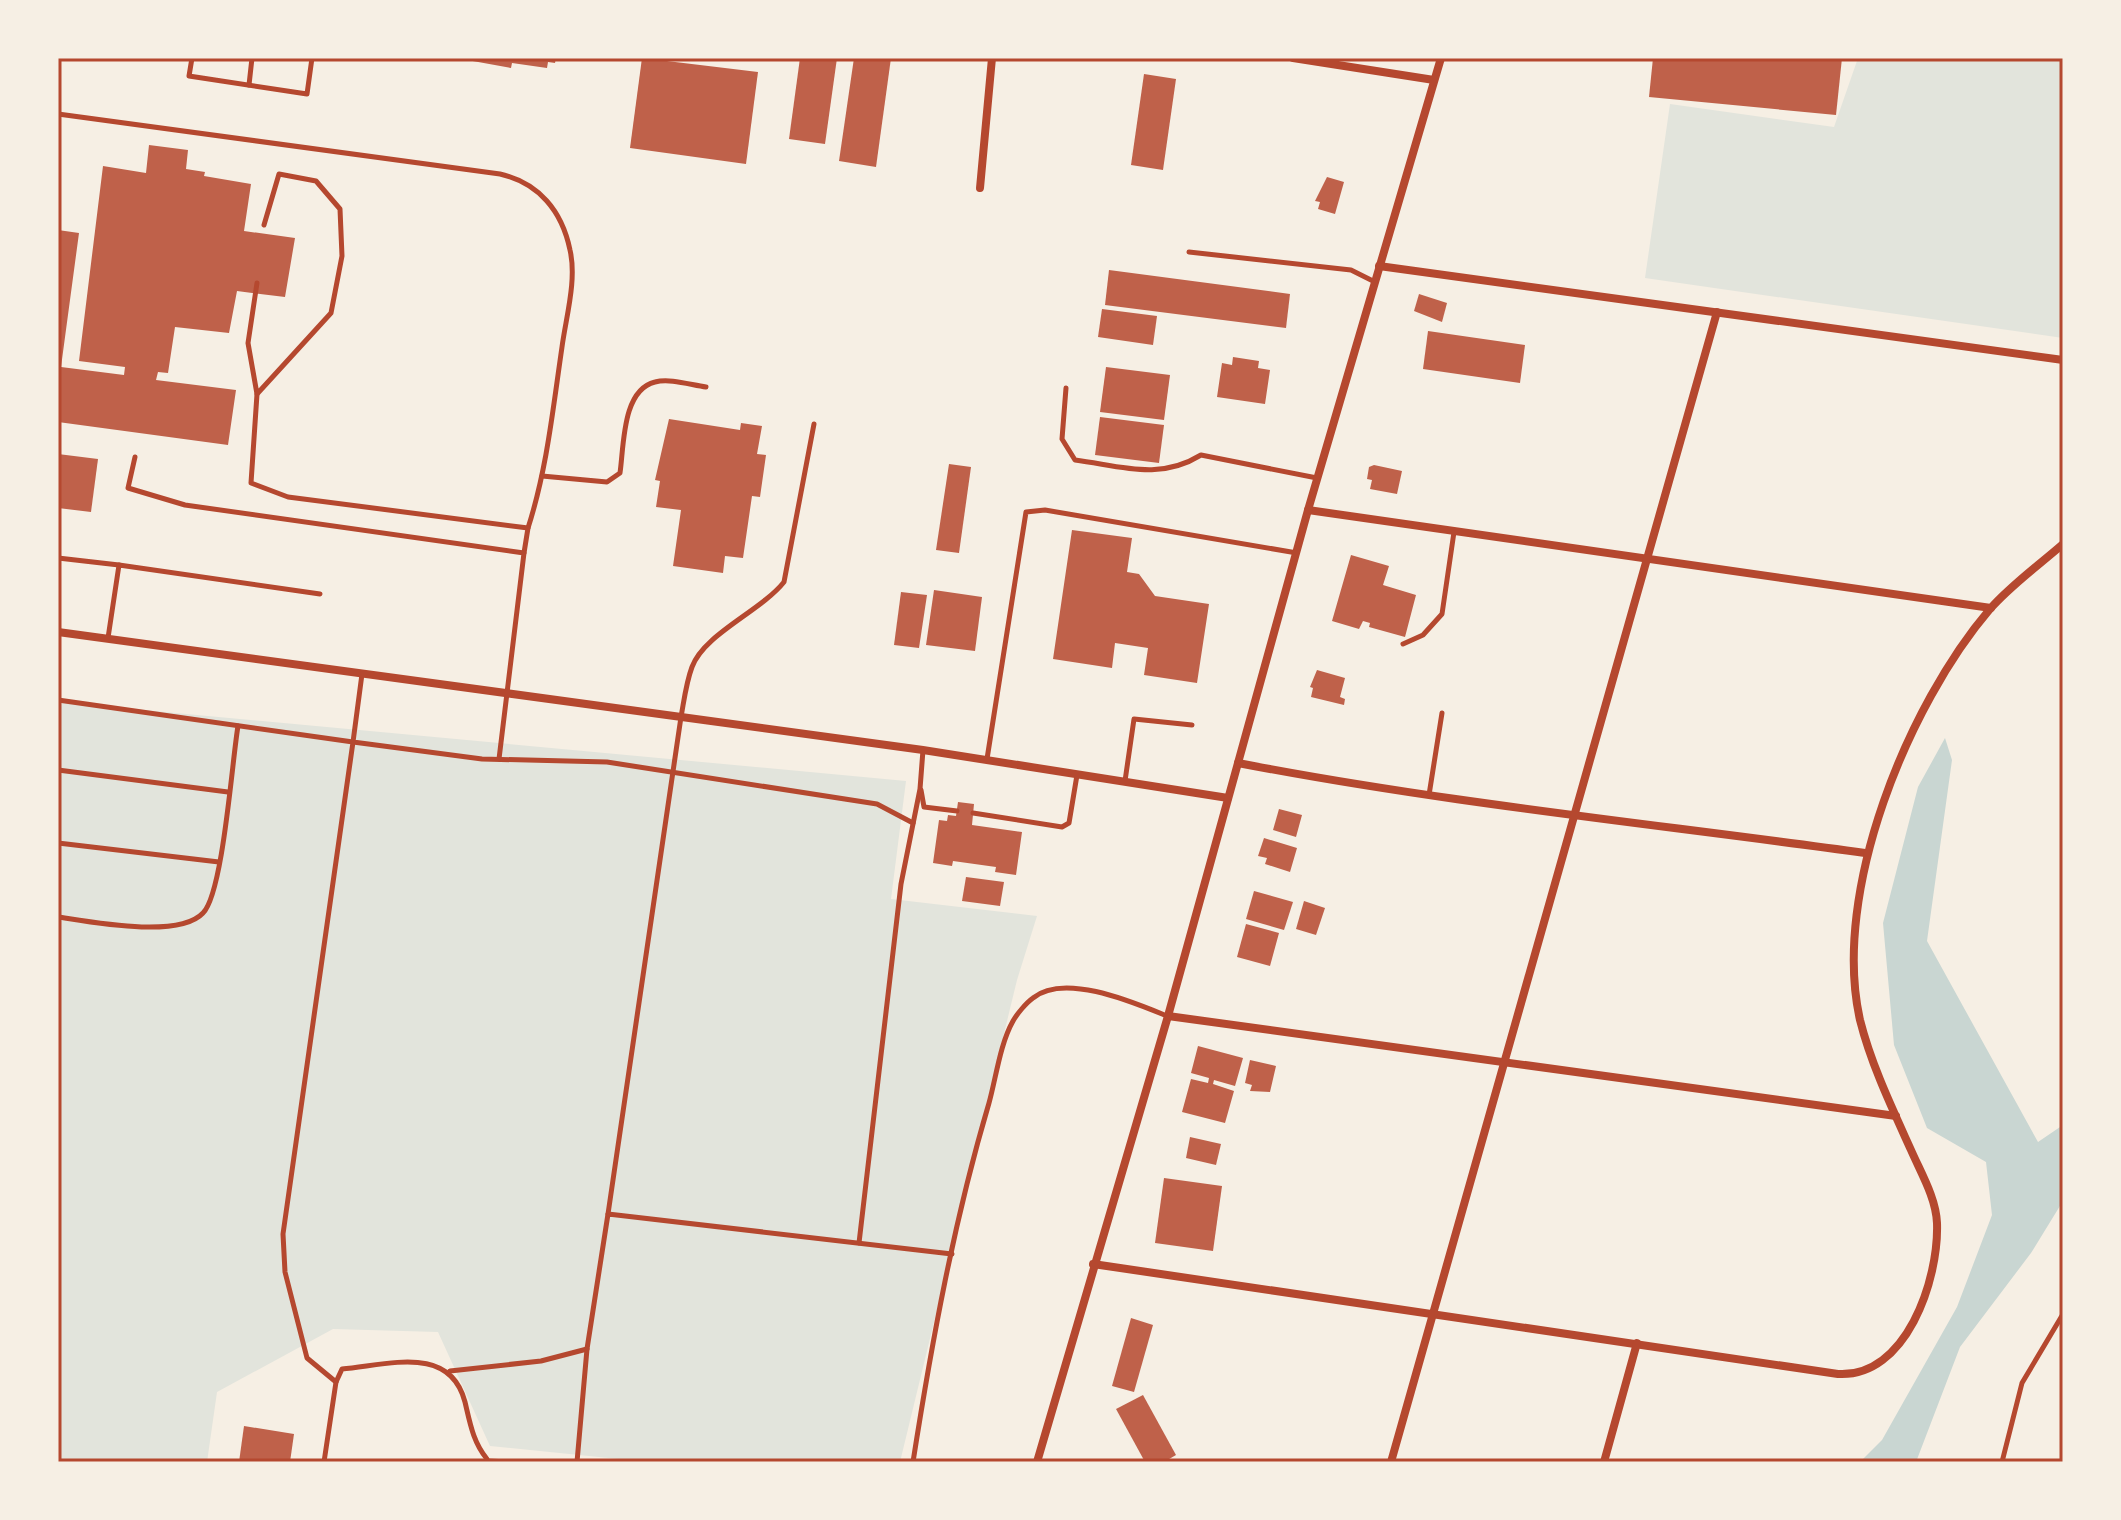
<svg xmlns="http://www.w3.org/2000/svg" width="2121" height="1520" font-family="'Roboto Condensed',sans-serif">
	<style>
		.green { fill: #e2e4dc }
		.water { fill: #c9d6d2 }
		.building { fill: #bf614a }
		.lines { fill: none; stroke-linecap: round; stroke-linejoin: round }
		.service { stroke: #b5482f; stroke-width: 5 }
		.minor { stroke: #b5482f; stroke-width: 8 }
		.neatline { fill: none; stroke: #b5482f; stroke-width: 3 }
	</style>
	<rect width="100%" height="100%" fill="#f6efe4"/>
	<g class="green">
		<path d="M1858,58h205v280l-418,-60 25,-174 164,23z"/>
		<path d="M58,702l848,79 -15,118 146,17 -20,64 -117,482h-252l-158,-16 -52,-114 -105,-3 -116,63 -10,70h-149z"/>
	</g>
	<path class="water" d="M1945,738l7,22 -25,181 111,201 25,-17v76l-32,52 -71,94 -44,115h-56l22,-22 75,-133 35,-92 -6,-53 -59,-34 -33,-83 -11,-122 35,-136z"/>
	<g class="building">
		<path d="M456,58h100l-1,5 -7,-1 -1,6 -35,-5 -1,5z"/>
		<path d="M642,58l116,14 -12,92 -116,-16z"/>
		<path d="M800,58h37l-12,86 -36,-5z"/>
		<path d="M854,58h37l-15,109 -37,-6z"/>
		<path d="M1653,58h189l-6,57 -187,-18z"/>
		<path d="M1144,74l32,5 -13,91 -32,-5z"/>
		<path d="M149,145l39,5 -2,19 19,3 -1,4 47,8 -7,47 51,7 -10,59 -48,-6 -8,42 -54,-6 -7,46 -10,-1 -2,8 80,10 -8,55 -170,-23v-192l21,3 -18,134 63,8 1,-8 -46,-6 24,-195 43,7z"/>
		<path d="M1327,177l17,5 -9,32 -17,-5 2,-7 -5,-1z"/>
		<path d="M1109,270l181,24 -4,34 -181,-23z"/>
		<path d="M1419,294l28,9 -5,19 -28,-11z"/>
		<path d="M1102,309l55,7 -4,29 -55,-8z"/>
		<path d="M1428,331l97,14 -5,38 -97,-14z"/>
		<path d="M1233,357l26,4 -1,7 12,2 -5,34 -48,-7 5,-34 10,2z"/>
		<path d="M1106,367l64,8 -6,45 -64,-8z"/>
		<path d="M1100,417l64,8 -5,38 -64,-8z"/>
		<path d="M669,419l71,11 1,-7 21,3 -5,28 9,1 -6,42 -8,-1 -9,62 -18,-2 -2,17 -50,-7 8,-56 -25,-3 4,-26 -5,-1z"/>
		<path d="M58,454l40,5 -7,53 -33,-4z"/>
		<path d="M949,464l22,3 -12,86 -23,-3z"/>
		<path d="M1374,465l28,6 -5,23 -27,-5 2,-9 -5,-1 2,-12z"/>
		<path d="M1072,530l60,8 -5,34 12,2 16,22 54,8 -12,79 -53,-8 4,-27 -33,-5 -3,25 -59,-9z"/>
		<path d="M1351,555l38,11 -6,19 33,10 -11,42 -36,-10 1,-4 -7,-2 -4,8 -27,-8z"/>
		<path d="M934,590l48,7 -7,54 -49,-6z"/>
		<path d="M901,592l26,3 -8,53 -25,-3z"/>
		<path d="M1317,670l28,8 -5,19 5,2 -1,6 -33,-8 2,-9 -3,-1z"/>
		<path d="M958,802l16,2 -2,21 50,7 -6,43 -21,-3 1,-5 -43,-6 -1,5 -19,-3 6,-43 8,1 1,-6 8,1z"/>
		<path d="M1279,809l23,6 -6,22 -23,-7z"/>
		<path d="M1264,838l33,10 -7,24 -25,-8 2,-6 -9,-2z"/>
		<path d="M966,877l38,5 -4,24 -38,-5z"/>
		<path d="M1254,891l39,11 -9,28 -38,-11z"/>
		<path d="M1304,901l21,7 -9,27 -20,-6z"/>
		<path d="M1246,924l33,9 -9,33 -33,-9z"/>
		<path d="M1198,1046l45,12 -8,28 -21,-6 -1,4 21,7 -9,32 -43,-11 9,-33 17,4 1,-5 -18,-5z"/>
		<path d="M1250,1060l26,6 -6,26 -20,-1 2,-6 -7,-2z"/>
		<path d="M1190,1137l31,7 -5,21 -30,-7z"/>
		<path d="M1164,1178l58,8 -9,65 -58,-8z"/>
		<path d="M1131,1318l22,7 -19,67 -22,-6z"/>
		<path d="M1143,1395l33,60 -12,7h-19l-29,-53z"/>
		<path d="M244,1426l50,8 -4,28h-51z"/>
	</g>
	<g class="lines">
		<g class="service">
			<path d="M192,58l-3,18 118,18 5,-36"/>
			<path d="M249,85l3,-27"/>
			<path d="M58,114l442,60c39,9 62,37 70,76 7,30 -4,67 -8,97 -9,61 -15,122 -34,181"/>
			<path d="M1189,252l162,18 24,12"/>
			<path d="M257,283l-9,60 9,51 74,-81 11,-57 -2,-47 -24,-28 -37,-7 -15,51"/>
			<path d="M1066,388l-4,51 13,21c46,6 84,21 126,-5l116,23"/>
			<path d="M257,394l-6,89 37,14 240,31 -4,25"/>
			<path d="M135,457l-7,31 57,17 339,48 -25,206"/>
			<path d="M542,476l65,6 13,-9c4,-27 2,-83 35,-91 15,-4 36,3 51,5"/>
			<path d="M58,558l61,7"/>
			<path d="M108,638l11,-73 201,29"/>
			<path d="M1403,644l20,-9 19,-21 12,-82"/>
			<path d="M362,674l-9,68 129,17 125,3 270,42 36,19"/>
			<path d="M58,700l295,42 -70,492 2,38 22,86 29,24"/>
			<path d="M987,759l39,-247 19,-2 252,43"/>
			<path d="M58,770l170,22"/>
			<path d="M1125,781l9,-62 58,6"/>
			<path d="M921,790l3,17 33,4"/>
			<path d="M1429,795l13,-82"/>
			<path d="M973,813l89,14 7,-4 8,-48"/>
			<path d="M58,843l161,19"/>
			<path d="M58,917c33,5 121,22 145,-4 20,-20 29,-152 35,-187"/>
			<path d="M608,1214l73,-497c3,-16 5,-34 11,-50 12,-33 69,-56 92,-85l30,-158"/>
			<path d="M859,1243l42,-359 19,-95 3,-39"/>
			<path d="M450,1371l91,-10 46,-12"/>
			<path d="M487,1461l26,1"/>
			<path d="M324,1462l12,-80 6,-13c46,-4 108,-25 123,33 5,21 8,40 22,57"/>
			<path d="M577,1462l10,-113 21,-135 344,40"/>
			<path d="M913,1462c19,-121 41,-241 76,-359 7,-25 11,-59 24,-82 4,-7 13,-18 20,-23 31,-26 102,5 134,18"/>
			<path d="M2002,1462l20,-79 41,-69"/>
		</g>
		<g class="minor">
			<path d="M1293,58l141,22"/>
			<path d="M980,188l12,-130"/>
			<path d="M1379,266l684,94"/>
			<path d="M1308,510l683,98"/>
			<path d="M58,632l865,118 305,48"/>
			<path d="M1238,763c207,40 418,61 627,90"/>
			<path d="M1168,1016l728,100"/>
			<path d="M1093,1264l745,110c68,4 101,-94 99,-151 -1,-25 -16,-50 -26,-73 -19,-42 -40,-86 -51,-130 -29,-128 48,-315 130,-411 21,-24 49,-44 73,-65"/>
			<path d="M1037,1462l131,-446 140,-506 133,-452"/>
			<path d="M1391,1462l326,-1150"/>
			<path d="M1604,1462l33,-119"/>
		</g>
	</g>
	<rect width="2121" height="1520" fill="none" stroke="#f6efe4" stroke-width="120"/>
	<rect x="60" y="60" width="2001" height="1400" class="neatline"/>
</svg>
